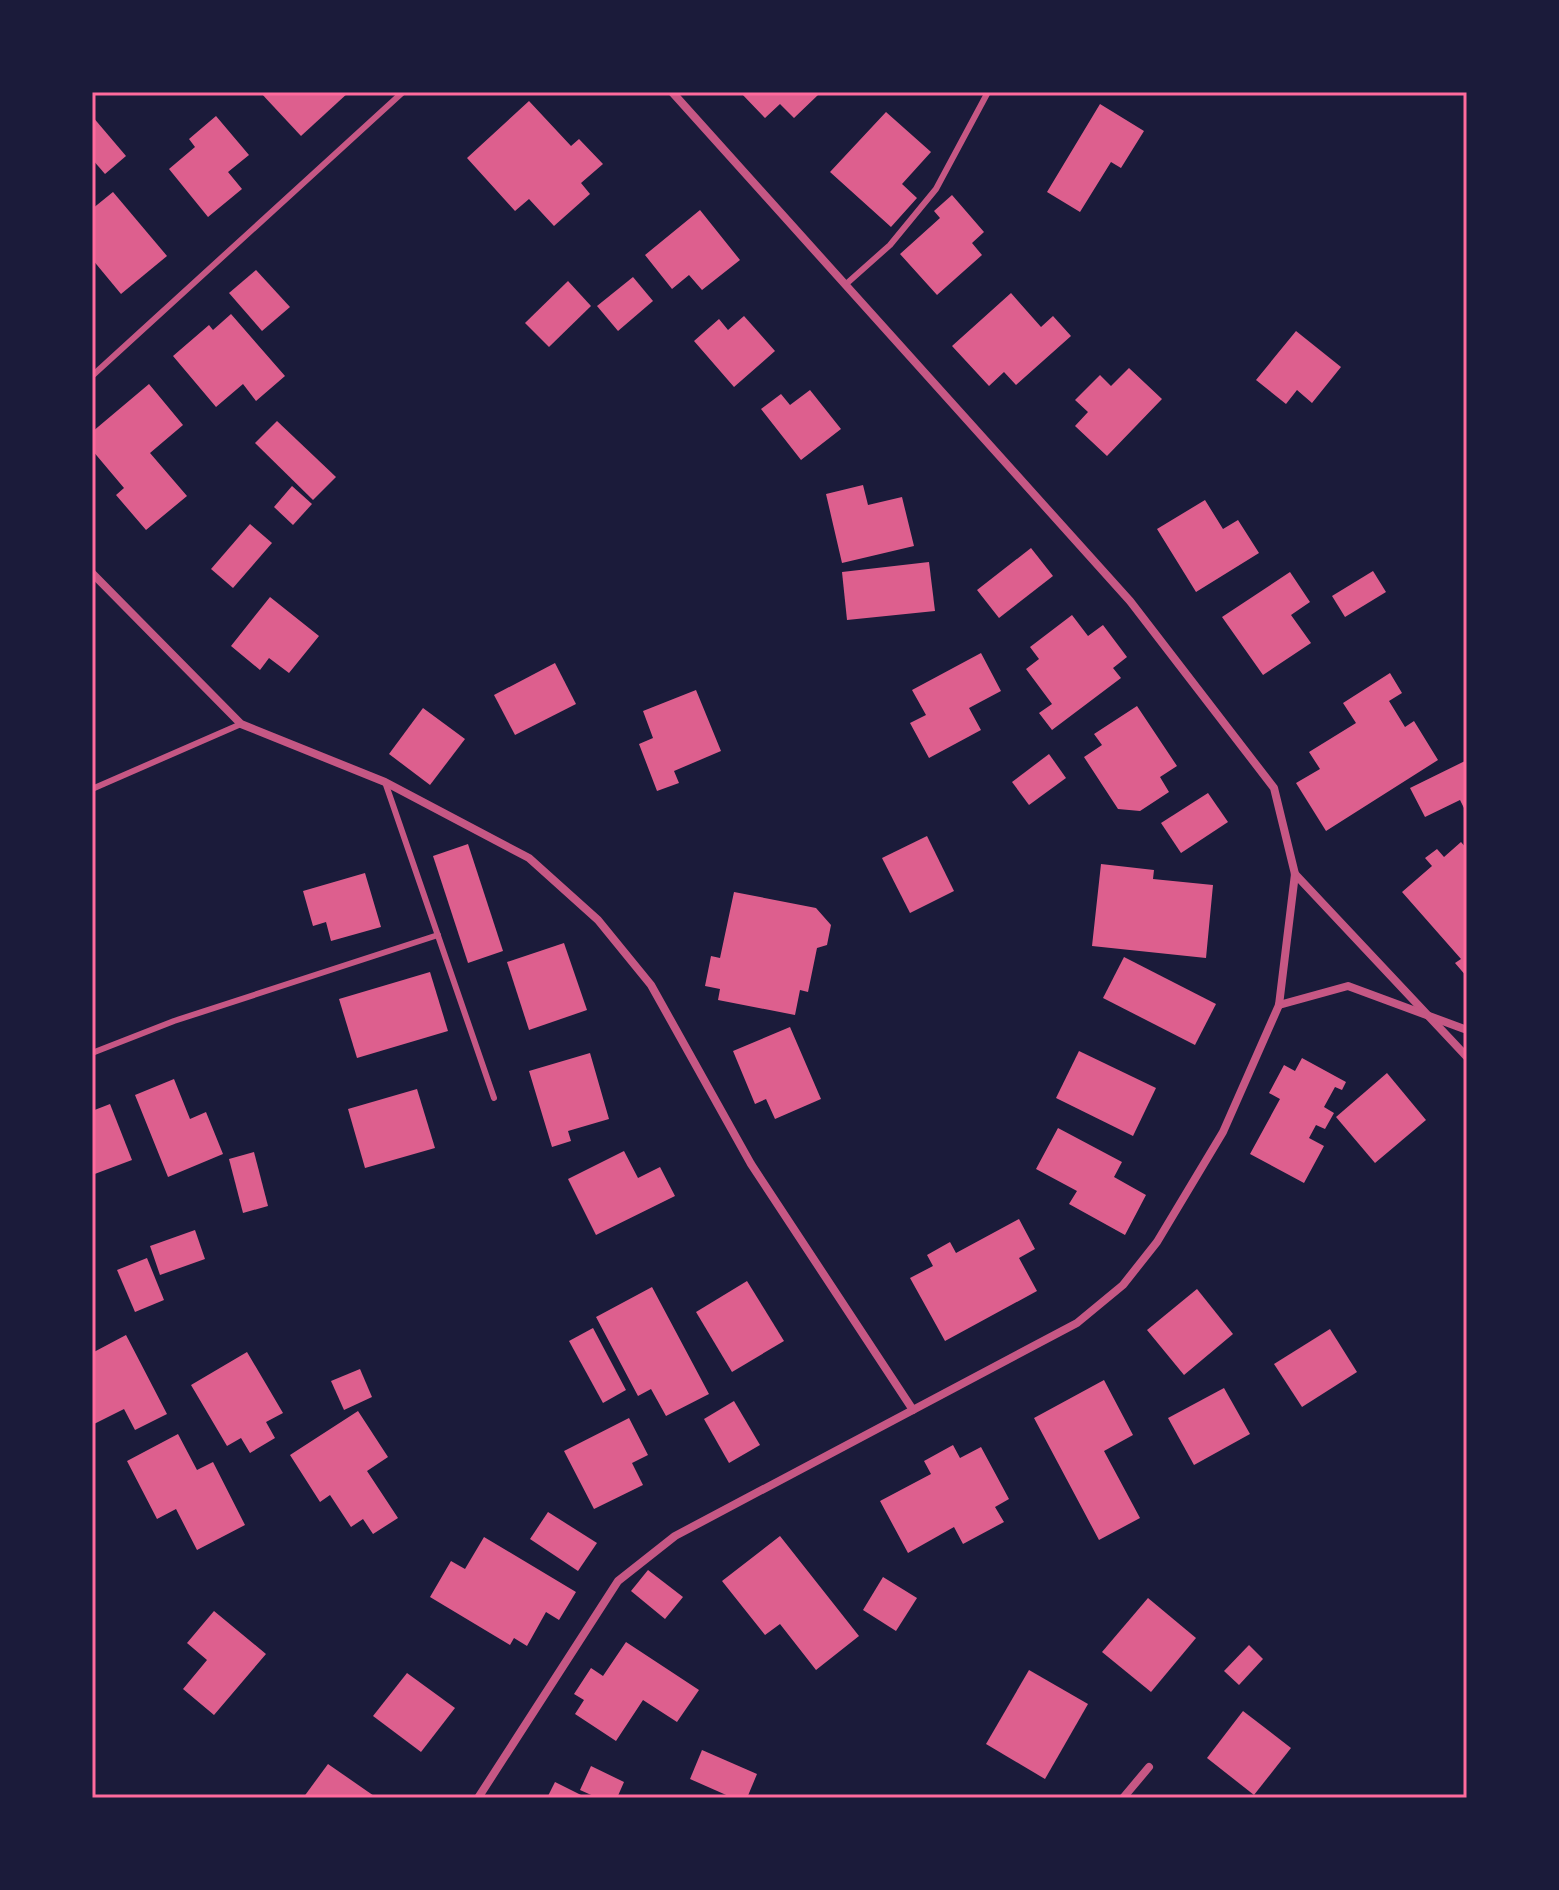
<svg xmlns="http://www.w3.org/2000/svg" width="1559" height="1890" font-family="Ubuntu,sans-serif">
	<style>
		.building { fill: #dd5f8e }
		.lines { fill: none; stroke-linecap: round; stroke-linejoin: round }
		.service { stroke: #c65784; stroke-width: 6 }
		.minor { stroke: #c65784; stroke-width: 8 }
		.neatline { fill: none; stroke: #ff6b9d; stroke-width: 3 }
	</style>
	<rect width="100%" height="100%" fill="#1b1b3a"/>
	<g class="building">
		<path d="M260,92h89l-48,44z"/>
		<path d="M740,92h75l3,3 -24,23 -14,-14 -15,14z"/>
		<path d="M529,101l42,45 8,-7 24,25 -22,19 9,11 -36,32 -25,-27 -14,12 -48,-53z"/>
		<path d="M1100,104l44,27 -23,37 -10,-6 -31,50 -33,-20z"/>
		<path d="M886,112l45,40 -29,32 15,14 -26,29 -61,-55z"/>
		<path d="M92,116l34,40 -21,18 -13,-15z"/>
		<path d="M216,116l33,39 -21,17 14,17 -34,28 -39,-48 26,-22 -6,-8z"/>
		<path d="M113,192l54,64 -46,38 -29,-35v-50z"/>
		<path d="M952,195l32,37 -12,11 10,12 -45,40 -37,-41 40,-36 -6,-7z"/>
		<path d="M700,210l40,50 -38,30 -13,-15 -17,14 -27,-34z"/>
		<path d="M256,270l34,37 -28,24 -33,-38z"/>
		<path d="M633,277l20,24 -35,30 -21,-25z"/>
		<path d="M568,281l23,25 -42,41 -24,-24z"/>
		<path d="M1011,293l30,34 12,-11 18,20 -55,49 -12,-13 -15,14 -37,-40z"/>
		<path d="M231,314l54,62 -29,25 -13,-17 -27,23 -43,-51 36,-31 4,5z"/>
		<path d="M744,316l31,35 -41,36 -40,-46 25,-22 9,11z"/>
		<path d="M1296,331l45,36 -29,36 -15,-13 -11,14 -30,-24z"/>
		<path d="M1129,368l33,31 -55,57 -32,-30 13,-14 -13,-12 25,-25 11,11z"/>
		<path d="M149,384l34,41 -33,28 37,43 -41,34 -30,-35 8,-7 -32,-38v-18z"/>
		<path d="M810,390l31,39 -40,31 -40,-51 20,-15 9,11z"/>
		<path d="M277,421l59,56 -23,23 -58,-57z"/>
		<path d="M863,485l5,20 34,-8 12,49 -72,17 -16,-69z"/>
		<path d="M292,486l20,18 -19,21 -19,-18z"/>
		<path d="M1205,500l18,29 15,-9 21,33 -63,39 -39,-63z"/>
		<path d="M250,524l22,19 -39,45 -22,-19z"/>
		<path d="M1031,548l22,28 -54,42 -22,-28z"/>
		<path d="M929,562l6,49 -88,9 -5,-48z"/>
		<path d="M1373,571l13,21 -41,25 -13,-21z"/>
		<path d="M1290,572l20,30 -19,13 20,28 -48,32 -41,-58z"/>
		<path d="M270,597l49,39 -30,37 -20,-15 -9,12 -29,-24z"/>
		<path d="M1072,615l16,21 15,-11 24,32 -14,11 8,10 -69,52 -13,-17 13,-9 -26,-35 13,-10 -9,-12z"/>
		<path d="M981,653l20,38 -32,17 12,22 -52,28 -19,-35 16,-8 -14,-25z"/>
		<path d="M555,663l21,41 -61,31 -21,-40z"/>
		<path d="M1390,673l12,20 -13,8 16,26 9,-6 24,39 -112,71 -30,-48 24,-14 -11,-17 47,-29 -13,-20z"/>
		<path d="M696,690l25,61 -47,20 5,12 -22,8 -18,-47 14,-6 -10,-27z"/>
		<path d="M1137,706l40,60 -17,11 9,15 -29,19 -22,-2 -34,-52 18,-12 -8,-11z"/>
		<path d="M423,708l42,31 -35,46 -41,-31z"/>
		<path d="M1049,754l17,24 -37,27 -17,-23z"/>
		<path d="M1467,760v54l-7,-14 -35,17 -15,-29z"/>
		<path d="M1208,793l20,29 -47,31 -20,-30z"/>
		<path d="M927,836l27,55 -44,22 -28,-55z"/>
		<path d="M1461,842l6,7v128l-12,-14 6,-4 -59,-67 30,-26 -7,-8 12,-9 7,8z"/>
		<path d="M468,844l35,107 -35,12 -35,-107z"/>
		<path d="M1101,864l53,6 -1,9 60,6 -7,73 -114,-12z"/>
		<path d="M365,873l16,54 -50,14 -5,-19 -13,4 -10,-35z"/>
		<path d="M734,892l82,16 15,17 -4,20 -10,3 -9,44 -8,-2 -5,25 -77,-15 2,-11 -15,-3 6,-30 9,2z"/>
		<path d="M564,943l23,67 -58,20 -22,-68z"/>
		<path d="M1124,957l92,47 -21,41 -92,-47z"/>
		<path d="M430,972l18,59 -91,27 -18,-59z"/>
		<path d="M790,1027l31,72 -46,20 -9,-20 -11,5 -22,-53z"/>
		<path d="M1079,1051l77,37 -23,48 -77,-38z"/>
		<path d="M590,1053l19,66 -41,12 3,10 -19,6 -23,-76z"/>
		<path d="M1302,1058l44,24 -4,8 -7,-3 -11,20 10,6 -9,16 -9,-4 -7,13 15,8 -20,37 -54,-29 30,-55 -11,-6 15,-28 11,6z"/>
		<path d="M1387,1073l39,47 -51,43 -39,-46z"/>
		<path d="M174,1079l16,40 16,-7 17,42 -55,23 -33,-82z"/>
		<path d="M417,1089l18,59 -70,20 -17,-59z"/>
		<path d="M110,1104l22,56 -40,15v-64z"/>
		<path d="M1058,1128l64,34 -8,15 32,18 -21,40 -56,-31 8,-13 -41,-22z"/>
		<path d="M624,1151l14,27 22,-11 15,29 -79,39 -28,-56z"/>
		<path d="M254,1152l14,54 -25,7 -14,-54z"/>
		<path d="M1019,1219l16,30 -16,9 18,33 -92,50 -35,-63 23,-12 -6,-11 23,-13 6,11z"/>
		<path d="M195,1230l10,29 -45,16 -10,-29z"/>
		<path d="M147,1258l17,42 -29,12 -18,-42z"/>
		<path d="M747,1281l37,60 -52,31 -36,-60z"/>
		<path d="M652,1287l57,107 -43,22 -15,-27 -13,7 -42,-79z"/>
		<path d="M1197,1289l36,45 -49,41 -37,-45z"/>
		<path d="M593,1328l33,62 -23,13 -34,-62z"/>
		<path d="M1330,1329l27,43 -55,35 -28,-43z"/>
		<path d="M126,1335l41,79 -32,16 -11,-21 -32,16v-72z"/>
		<path d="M247,1352l36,61 -17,9 9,16 -25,15 -9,-15 -14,8 -36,-61z"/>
		<path d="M360,1369l12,28 -28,13 -13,-29z"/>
		<path d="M1104,1380l29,55 -29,16 36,67 -41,22 -65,-122z"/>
		<path d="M1224,1388l26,46 -56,31 -26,-47z"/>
		<path d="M734,1401l26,44 -31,18 -25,-44z"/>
		<path d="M358,1411l30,46 -21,14 31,47 -25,16 -10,-15 -12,8 -21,-32 -10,7 -30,-47z"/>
		<path d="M629,1418l19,37 -16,8 11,22 -49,24 -30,-58z"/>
		<path d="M178,1434l19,36 16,-8 32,63 -48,25 -21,-41 -19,10 -30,-58z"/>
		<path d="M953,1445l7,13 21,-11 28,52 -14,8 9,15 -41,22 -9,-17 -46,26 -28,-52 51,-27 -7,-13z"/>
		<path d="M548,1512l49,31 -19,28 -48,-32z"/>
		<path d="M780,1536l79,100 -43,34 -36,-46 -15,11 -43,-54z"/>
		<path d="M484,1537l92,55 -17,28 -13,-8 -19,34 -13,-8 -4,7 -80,-48 21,-36 14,8z"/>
		<path d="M648,1570l35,27 -18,22 -34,-28z"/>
		<path d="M883,1577l34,21 -21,33 -33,-21z"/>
		<path d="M1148,1598l48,40 -45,54 -49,-40z"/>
		<path d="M214,1611l52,43 -52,61 -31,-26 24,-29 -20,-17z"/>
		<path d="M626,1642l73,48 -22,32 -34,-22 -27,41 -41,-27 9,-14 -10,-6 17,-26 12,8z"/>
		<path d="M1249,1645l14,14 -24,26 -15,-14z"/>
		<path d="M1029,1670l59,34 -43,75 -59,-35z"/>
		<path d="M407,1673l48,35 -34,44 -48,-36z"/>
		<path d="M1243,1711l48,37 -37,47 -47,-37z"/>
		<path d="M702,1750l55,24 -10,24h-14l-43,-19z"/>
		<path d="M328,1764l49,34h-74z"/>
		<path d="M591,1766l33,16 -7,16h-19l-18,-8z"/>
		<path d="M555,1782l32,16h-40z"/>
	</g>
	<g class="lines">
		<g class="service">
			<path d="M845,285l45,-40 46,-56 52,-97"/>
			<path d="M92,376l311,-284"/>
			<path d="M385,782l109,316"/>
			<path d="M92,789l149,-65"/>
			<path d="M92,1053l82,-32 264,-86"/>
		</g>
		<g class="minor">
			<path d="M92,573l149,151 144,58 144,76 69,62 53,65 100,179 162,246"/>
			<path d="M1295,874l172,183"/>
			<path d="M1279,1005l69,-19 119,44"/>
			<path d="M478,1798l140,-217 57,-45 402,-213 46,-38 34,-43 66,-110 56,-127 16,-131 -21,-86 -144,-187 -458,-509"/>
			<path d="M1123,1798l26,-31"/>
		</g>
	</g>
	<rect width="1559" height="1890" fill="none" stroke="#1b1b3a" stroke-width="188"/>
	<rect x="94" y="94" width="1371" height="1702" class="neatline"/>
</svg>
